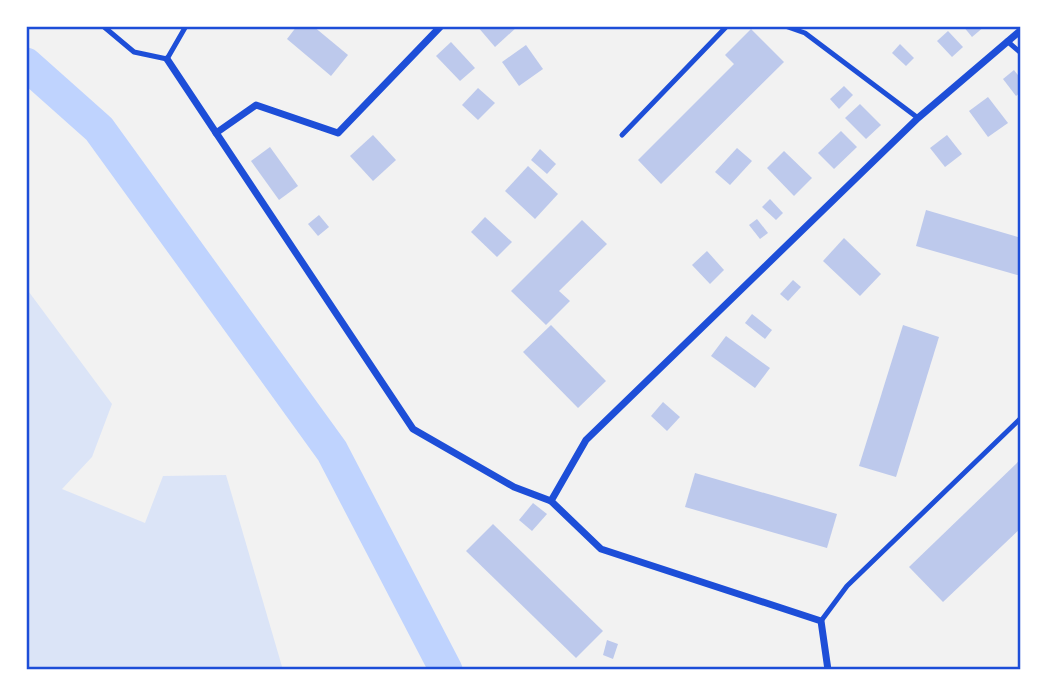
<svg xmlns="http://www.w3.org/2000/svg" width="1047" height="696" font-family="'Source Serif 4',serif">
	<style>
		.green { fill: #dbe4f7 }
		.lines { fill: none; stroke-linecap: round; stroke-linejoin: round }
		.river { stroke: #bfd3fe; stroke-width: 33 }
		.building { fill: #bdc9ec }
		.service { stroke: #1d4ed8; stroke-width: 5 }
		.minor { stroke: #1d4ed8; stroke-width: 7 }
		.neatline { fill: none; stroke: #1d4ed8; stroke-width: 2.5 }
	</style>
	<rect width="100%" height="100%" fill="#f2f2f2"/>
	<path class="green" d="M26,288l86,116 -20,53 -30,32 83,34 18,-47 63,-1 57,195h-257z"/>
	<g class="lines">
		<path class="river" d="M26,64l73,65 233,322 114,219"/>
	</g>
	<g class="building">
		<path d="M297,26h16l35,29 -17,21 -44,-37z"/>
		<path d="M477,26h41l-23,21z"/>
		<path d="M963,26h22l-13,11z"/>
		<path d="M751,29l33,33 -123,122 -23,-24 96,-96 -9,-9z"/>
		<path d="M948,31l15,16 -11,10 -15,-16z"/>
		<path d="M451,42l24,26 -15,13 -24,-25z"/>
		<path d="M900,44l14,14 -8,8 -14,-13z"/>
		<path d="M526,45l17,24 -24,17 -17,-24z"/>
		<path d="M1014,70l7,9v13l-5,4 -13,-17z"/>
		<path d="M844,86l9,9 -14,14 -9,-10z"/>
		<path d="M478,88l17,15 -17,17 -16,-15z"/>
		<path d="M988,97l20,26 -20,14 -19,-26z"/>
		<path d="M860,104l21,21 -15,14 -21,-21z"/>
		<path d="M841,131l16,16 -23,22 -16,-16z"/>
		<path d="M373,135l23,25 -23,21 -23,-25z"/>
		<path d="M947,135l15,19 -17,13 -15,-19z"/>
		<path d="M270,147l28,39 -19,14 -28,-39z"/>
		<path d="M737,148l15,13 -22,24 -15,-13z"/>
		<path d="M540,149l16,15 -9,10 -16,-14z"/>
		<path d="M784,151l28,27 -18,18 -27,-28z"/>
		<path d="M528,166l30,28 -23,25 -30,-28z"/>
		<path d="M770,199l13,14 -7,7 -14,-13z"/>
		<path d="M926,210l95,28v38l-105,-30z"/>
		<path d="M319,215l10,12 -11,9 -10,-12z"/>
		<path d="M485,217l27,25 -15,15 -26,-25z"/>
		<path d="M757,219l11,14 -8,6 -11,-14z"/>
		<path d="M582,220l25,24 -48,47 11,10 -24,24 -35,-34z"/>
		<path d="M844,238l37,36 -21,22 -37,-35z"/>
		<path d="M707,251l17,19 -14,14 -18,-19z"/>
		<path d="M793,280l8,7 -13,14 -8,-7z"/>
		<path d="M752,314l20,16 -7,9 -20,-16z"/>
		<path d="M551,325l55,56 -28,27 -55,-56z"/>
		<path d="M903,325l36,12 -43,140 -37,-11z"/>
		<path d="M726,336l44,32 -15,20 -44,-32z"/>
		<path d="M663,402l17,15 -13,14 -16,-15z"/>
		<path d="M1021,459v69l-78,74 -34,-35z"/>
		<path d="M695,473l142,41 -10,34 -142,-41z"/>
		<path d="M533,503l14,11 -15,17 -13,-11z"/>
		<path d="M493,524l110,107 -27,27 -110,-107z"/>
		<path d="M607,640l11,4 -5,15 -10,-4z"/>
	</g>
	<g class="lines">
		<g class="service">
			<path d="M103,26l31,26 33,7 19,-33"/>
			<path d="M785,26l20,7 113,85"/>
			<path d="M1007,41l14,12"/>
			<path d="M622,135l105,-109"/>
			<path d="M821,621l26,-35 174,-168"/>
		</g>
		<g class="minor">
			<path d="M167,59l246,370 101,58 37,14"/>
			<path d="M216,133l40,-28 82,28 103,-107"/>
			<path d="M828,670l-7,-49 -220,-72 -50,-48 35,-61 332,-322 103,-88"/>
		</g>
	</g>
	<rect width="1047" height="696" fill="none" stroke="#ffffff" stroke-width="56"/>
	<rect x="28" y="28" width="991" height="640" class="neatline"/>
</svg>
